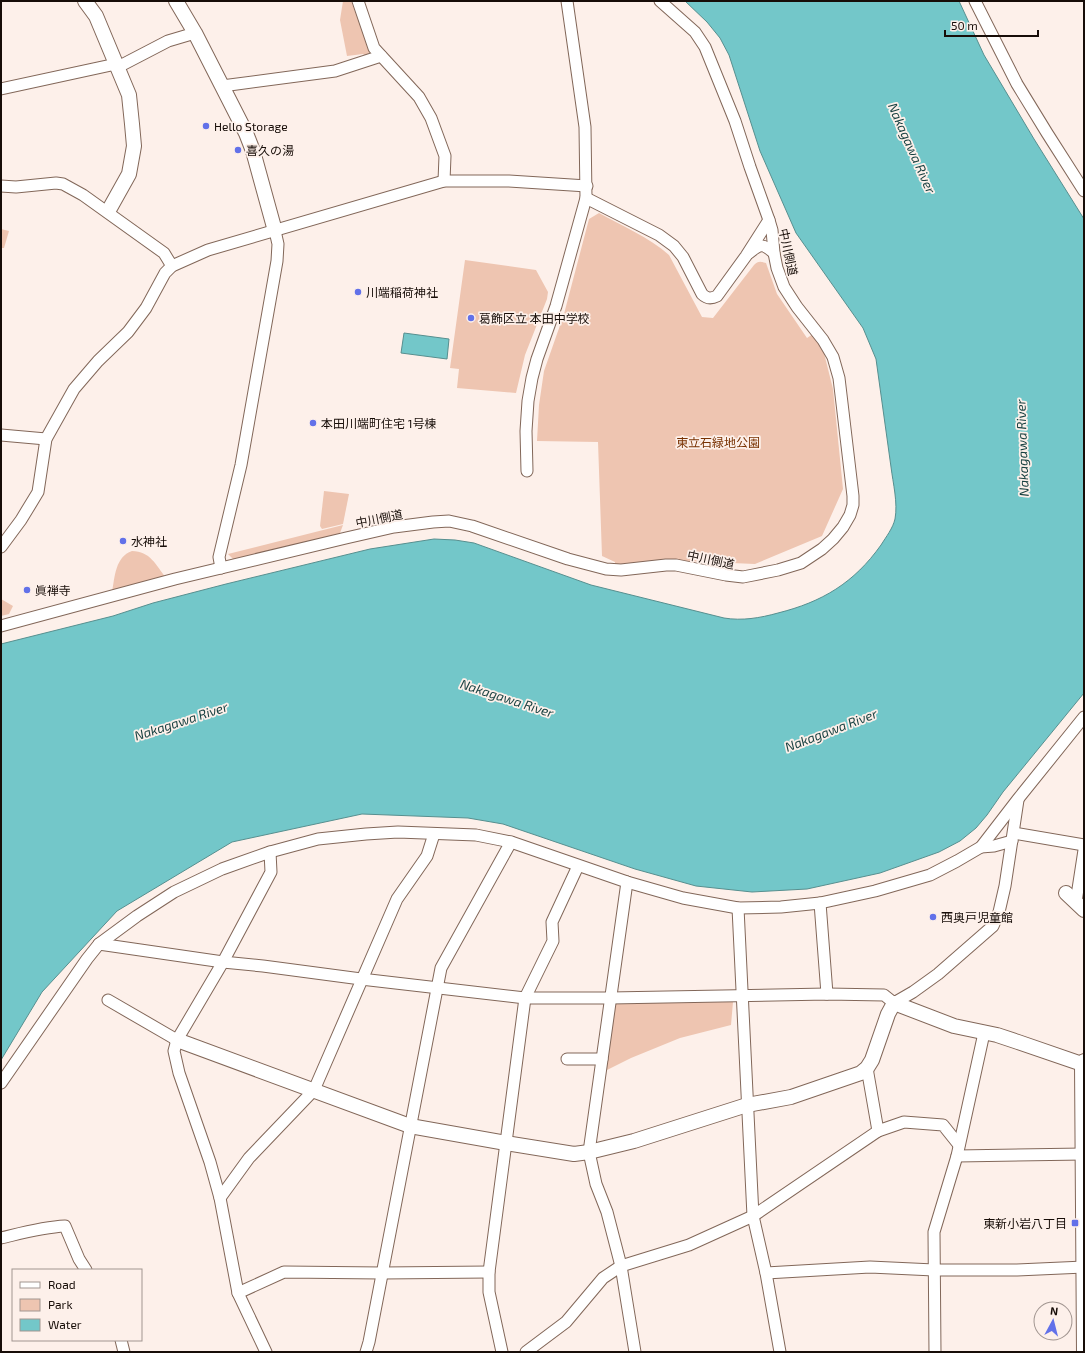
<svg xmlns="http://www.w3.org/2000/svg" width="1085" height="1353" font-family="'Exo 2','Noto Sans JP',sans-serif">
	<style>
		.green { fill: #eec5b1 }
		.water { fill: #73c7c9; stroke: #578f8f }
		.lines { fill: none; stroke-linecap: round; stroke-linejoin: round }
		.minor-casing { stroke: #826759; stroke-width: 13 }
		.tertiary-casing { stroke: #826759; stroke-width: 16 }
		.minor { stroke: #fff; stroke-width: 11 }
		.tertiary { stroke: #fff; stroke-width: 14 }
		.poi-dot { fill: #6271e9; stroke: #fdf0ea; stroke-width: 1.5 }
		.labels { text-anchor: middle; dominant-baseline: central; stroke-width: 3.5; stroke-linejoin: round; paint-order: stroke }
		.poi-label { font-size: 12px; fill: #170d08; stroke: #fdf0ea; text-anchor: start }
		.street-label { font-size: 12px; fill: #170d08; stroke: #fdf0ea }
		.park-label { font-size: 12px; fill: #783101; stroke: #fdf0ea }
		.water-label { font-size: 13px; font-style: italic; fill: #184141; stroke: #fdf0ea }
	</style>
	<rect width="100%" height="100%" fill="#fdf0ea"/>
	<g class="green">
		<path d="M343,1h8l18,47v5l-3,3 -3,-2 -16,2 -7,-36z"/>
		<path d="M599,213c23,13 50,24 70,42l33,62 11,1 41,-53c4,-4 6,-4 12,-2l11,31 30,44 6,-4 11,19 9,36 10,100 -21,47 -67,28 -92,-4 -39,5h-9v-3l-13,-6 -4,-114 -61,-1 2,-36 5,-34 20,-57 25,-95z"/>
		<path d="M1,229l8,2 -5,17h-3z"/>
		<path d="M465,260l71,10 12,22 -1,7 -22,56 -9,38 -59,-5 2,-19 -9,-1z"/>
		<path d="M324,491l25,3 -6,30 -21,5 -2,-3z"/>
		<path d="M343,525l-3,8 -4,4 -102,23 -6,-6z"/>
		<path d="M132,551c18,0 24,14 34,27l-54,14c3,-15 3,-35 20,-41z"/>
		<path d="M1,599l12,7 -4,8 -8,2z"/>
		<path d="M733,1002l-2,23 -51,13 -49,20 -26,13 8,-68z"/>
	</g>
	<g class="water">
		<path d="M685,1h274l25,54 50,84 50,80v474l-81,99 -16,23 -11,13 -16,13 -21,11 -59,21 -73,16 -55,3 -56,-6 -61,-17 -132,-45 -35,-6 -106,-4 -130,28 -115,69 -75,81 -41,68v-416l112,-28 40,-13 73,-19 144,-35 64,-10 21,1 19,3 117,42 133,33c18,3 36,0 54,-5 44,-11 76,-30 103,-68 5,-8 12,-17 14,-26 3,-16 -2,-36 -4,-52 -5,-36 -10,-72 -15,-108l-13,-31 -67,-95 -36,-82 -31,-96 -9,-17 -13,-16z"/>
		<path d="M404,333l45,6 -2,20 -46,-6z"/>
	</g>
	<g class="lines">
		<defs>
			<g id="minor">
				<path d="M358,1l16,47 45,49 12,21 14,38 -1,25"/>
				<path d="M975,1l42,83 30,49 37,58"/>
				<path d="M118,67l50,-26 27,-8"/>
				<path d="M222,86l113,-15 46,-15"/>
				<path d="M1,89l115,-25"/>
				<path d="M1,186l15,1 40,-4 7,1 20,11 81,58 8,13"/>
				<path d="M586,198l73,37 15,11 9,11 19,37c5,5 9,5 15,2l29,-40 23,-36"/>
				<path d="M749,253c11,-9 14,-10 25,0"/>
				<path d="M1,435l45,4"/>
				<path d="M527,471l-1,-40 2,-30 4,-23 5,-19 19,-53 30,-108 -1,-71 -18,-126"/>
				<path d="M1,547l20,-27 17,-28 8,-53 28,-50 24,-28 30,-29 18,-24 19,-35 7,-7 36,-16 236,-69h65l78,5"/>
				<path d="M221,568l-2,-11 22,-92 36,-204 1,-17 -3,-13"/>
				<path d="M1,626l174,-47 171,-41 48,-11 39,-5 16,-1 23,5 96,33 38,10 15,1 45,-5h10l50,10 17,2 35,-7 23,-7 21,-14 11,-10 10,-12 7,-12 3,-10v-9l-14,-118 -6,-21 -10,-17 -26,-33 -13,-20 -7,-19 -3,-15 -2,-23 -3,-10 -19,-53 -15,-46 -30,-74 -10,-15 -35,-31"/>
				<path d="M1014,833l70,12"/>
				<path d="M981,847l13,-1 18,-5"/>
				<path d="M627,882l-38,270 7,32 11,28 14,54 14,86"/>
				<path d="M1076,902l8,-52"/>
				<path d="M820,903l7,91"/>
				<path d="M738,908l15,308 13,57 14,79"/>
				<path d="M99,944l124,18 40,4 98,13 164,19h85l217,-4 57,1 10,8 19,-11 25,-18 55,-48 6,-14 6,-26 13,-86"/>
				<path d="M108,1000l69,40"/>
				<path d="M567,1059h35"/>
				<path d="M867,1068l11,63 26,-9 39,3 16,20"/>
				<path d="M1,1083l86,-124 12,-15 38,-28 37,-24 48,-23 48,-17 48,-13 48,-5 32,-2 78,3 35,7 116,40 56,16 55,10 43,-1 39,-4 55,-12 55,-16 27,-14 24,-14 37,-48 66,-82"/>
				<path d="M957,1156l127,-2"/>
				<path d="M220,1198l29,-40 65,-68 83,-191 30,-43 7,-22"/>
				<path d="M1,1238c21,-5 42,-11 64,-12l14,33 7,11"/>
				<path d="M766,1273l104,-6 64,3h83l67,-3"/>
				<path d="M238,1293l46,-21 98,1 107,-1"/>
				<path d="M121,1340l3,12"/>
				<path d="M266,1352l-28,-59 -18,-95 -10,-36 -31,-89 -5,-22 3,-11 46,-78 48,-90 -1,-20"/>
				<path d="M366,1352l3,-10 72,-374 70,-126"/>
				<path d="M502,1352l-13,-60v-20l36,-274 28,-57 -1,-19 26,-56"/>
				<path d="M526,1352l40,-30 37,-44 18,-12 68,-21 64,-29 125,-85"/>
				<path d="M935,1352l-1,-120 23,-76 27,-123"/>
			</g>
			<g id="tertiary">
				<path d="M85,1l11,15 33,79 3,29 2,22 -5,28 -19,34"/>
				<path d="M176,1l19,32 51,100 7,18 22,80"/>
				<path d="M1066,893l18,17"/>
				<path d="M177,1040l233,86 96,17 68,11 15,-2 45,-11 113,-36 44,-8 70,-24 6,-5 5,-8 16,-46 6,-11 60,23 43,9 21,7 64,22"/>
				<path d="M1084,1352l-2,-288 2,-3"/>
			</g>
		</defs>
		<use href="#minor" class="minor-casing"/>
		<use href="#tertiary" class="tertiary-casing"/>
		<use href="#minor" class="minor"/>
		<use href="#tertiary" class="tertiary"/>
	</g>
	<g class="poi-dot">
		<circle cx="206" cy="126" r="4"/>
		<circle cx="238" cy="150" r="4"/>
		<circle cx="358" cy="292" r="4"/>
		<circle cx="471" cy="318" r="4"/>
		<circle cx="313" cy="423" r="4"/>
		<circle cx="123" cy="541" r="4"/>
		<circle cx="27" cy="590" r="4"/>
		<circle cx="933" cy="917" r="4"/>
		<rect x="1071" y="1219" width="8" height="8" rx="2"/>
	</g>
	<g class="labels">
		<g class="poi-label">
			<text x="214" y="126">Hello Storage</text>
			<text x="246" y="150">喜久の湯</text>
			<text x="366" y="292">川端稲荷神社</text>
			<text x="479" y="318">葛飾区立 本田中学校</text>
			<text x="321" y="423">本田川端町住宅 1号棟</text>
			<text x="131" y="541">水神社</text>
			<text x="35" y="590">眞禅寺</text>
			<text x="941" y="917">西奥戸児童館</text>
			<text x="1067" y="1223" text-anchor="end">東新小岩八丁目</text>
		</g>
		<g class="street-label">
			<text transform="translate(789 252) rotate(78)">中川側道</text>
			<text transform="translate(379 518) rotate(-11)">中川側道</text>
			<text transform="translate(711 559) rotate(12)">中川側道</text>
		</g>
		<g class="park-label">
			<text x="718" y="442">東立石緑地公園</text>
		</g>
		<g class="water-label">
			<text transform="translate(912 148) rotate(66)">Nakagawa River</text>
			<text transform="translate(1022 448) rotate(-92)">Nakagawa River</text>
			<text transform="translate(507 698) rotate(18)">Nakagawa River</text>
			<text transform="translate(181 721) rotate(-18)">Nakagawa River</text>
			<text transform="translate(831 730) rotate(-21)">Nakagawa River</text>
		</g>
	</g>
	<rect width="1085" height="1353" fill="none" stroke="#170d08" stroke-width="4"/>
	<rect x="12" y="1269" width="130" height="72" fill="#fdf0ea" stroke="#a19590"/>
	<rect x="20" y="1282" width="20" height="6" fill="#ffffff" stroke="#a19590"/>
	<text x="48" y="1289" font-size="12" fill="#170d08">Road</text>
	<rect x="20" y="1299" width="20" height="12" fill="#eec5b1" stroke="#a19590"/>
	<text x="48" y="1309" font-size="12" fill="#170d08">Park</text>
	<rect x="20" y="1319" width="20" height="12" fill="#73c7c9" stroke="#a19590"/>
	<text x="48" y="1329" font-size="12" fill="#170d08">Water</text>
	<g transform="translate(1053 1321) rotate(7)"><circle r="19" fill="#fdf0ea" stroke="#a19590"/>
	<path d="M0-3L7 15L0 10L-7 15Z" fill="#6271e9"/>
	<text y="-6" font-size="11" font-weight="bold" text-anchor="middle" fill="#170d08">N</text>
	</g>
	<path d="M945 30v6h93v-6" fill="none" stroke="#170d08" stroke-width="2"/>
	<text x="951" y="30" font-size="12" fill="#170d08" stroke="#fdf0ea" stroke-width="3" paint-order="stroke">50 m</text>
</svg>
